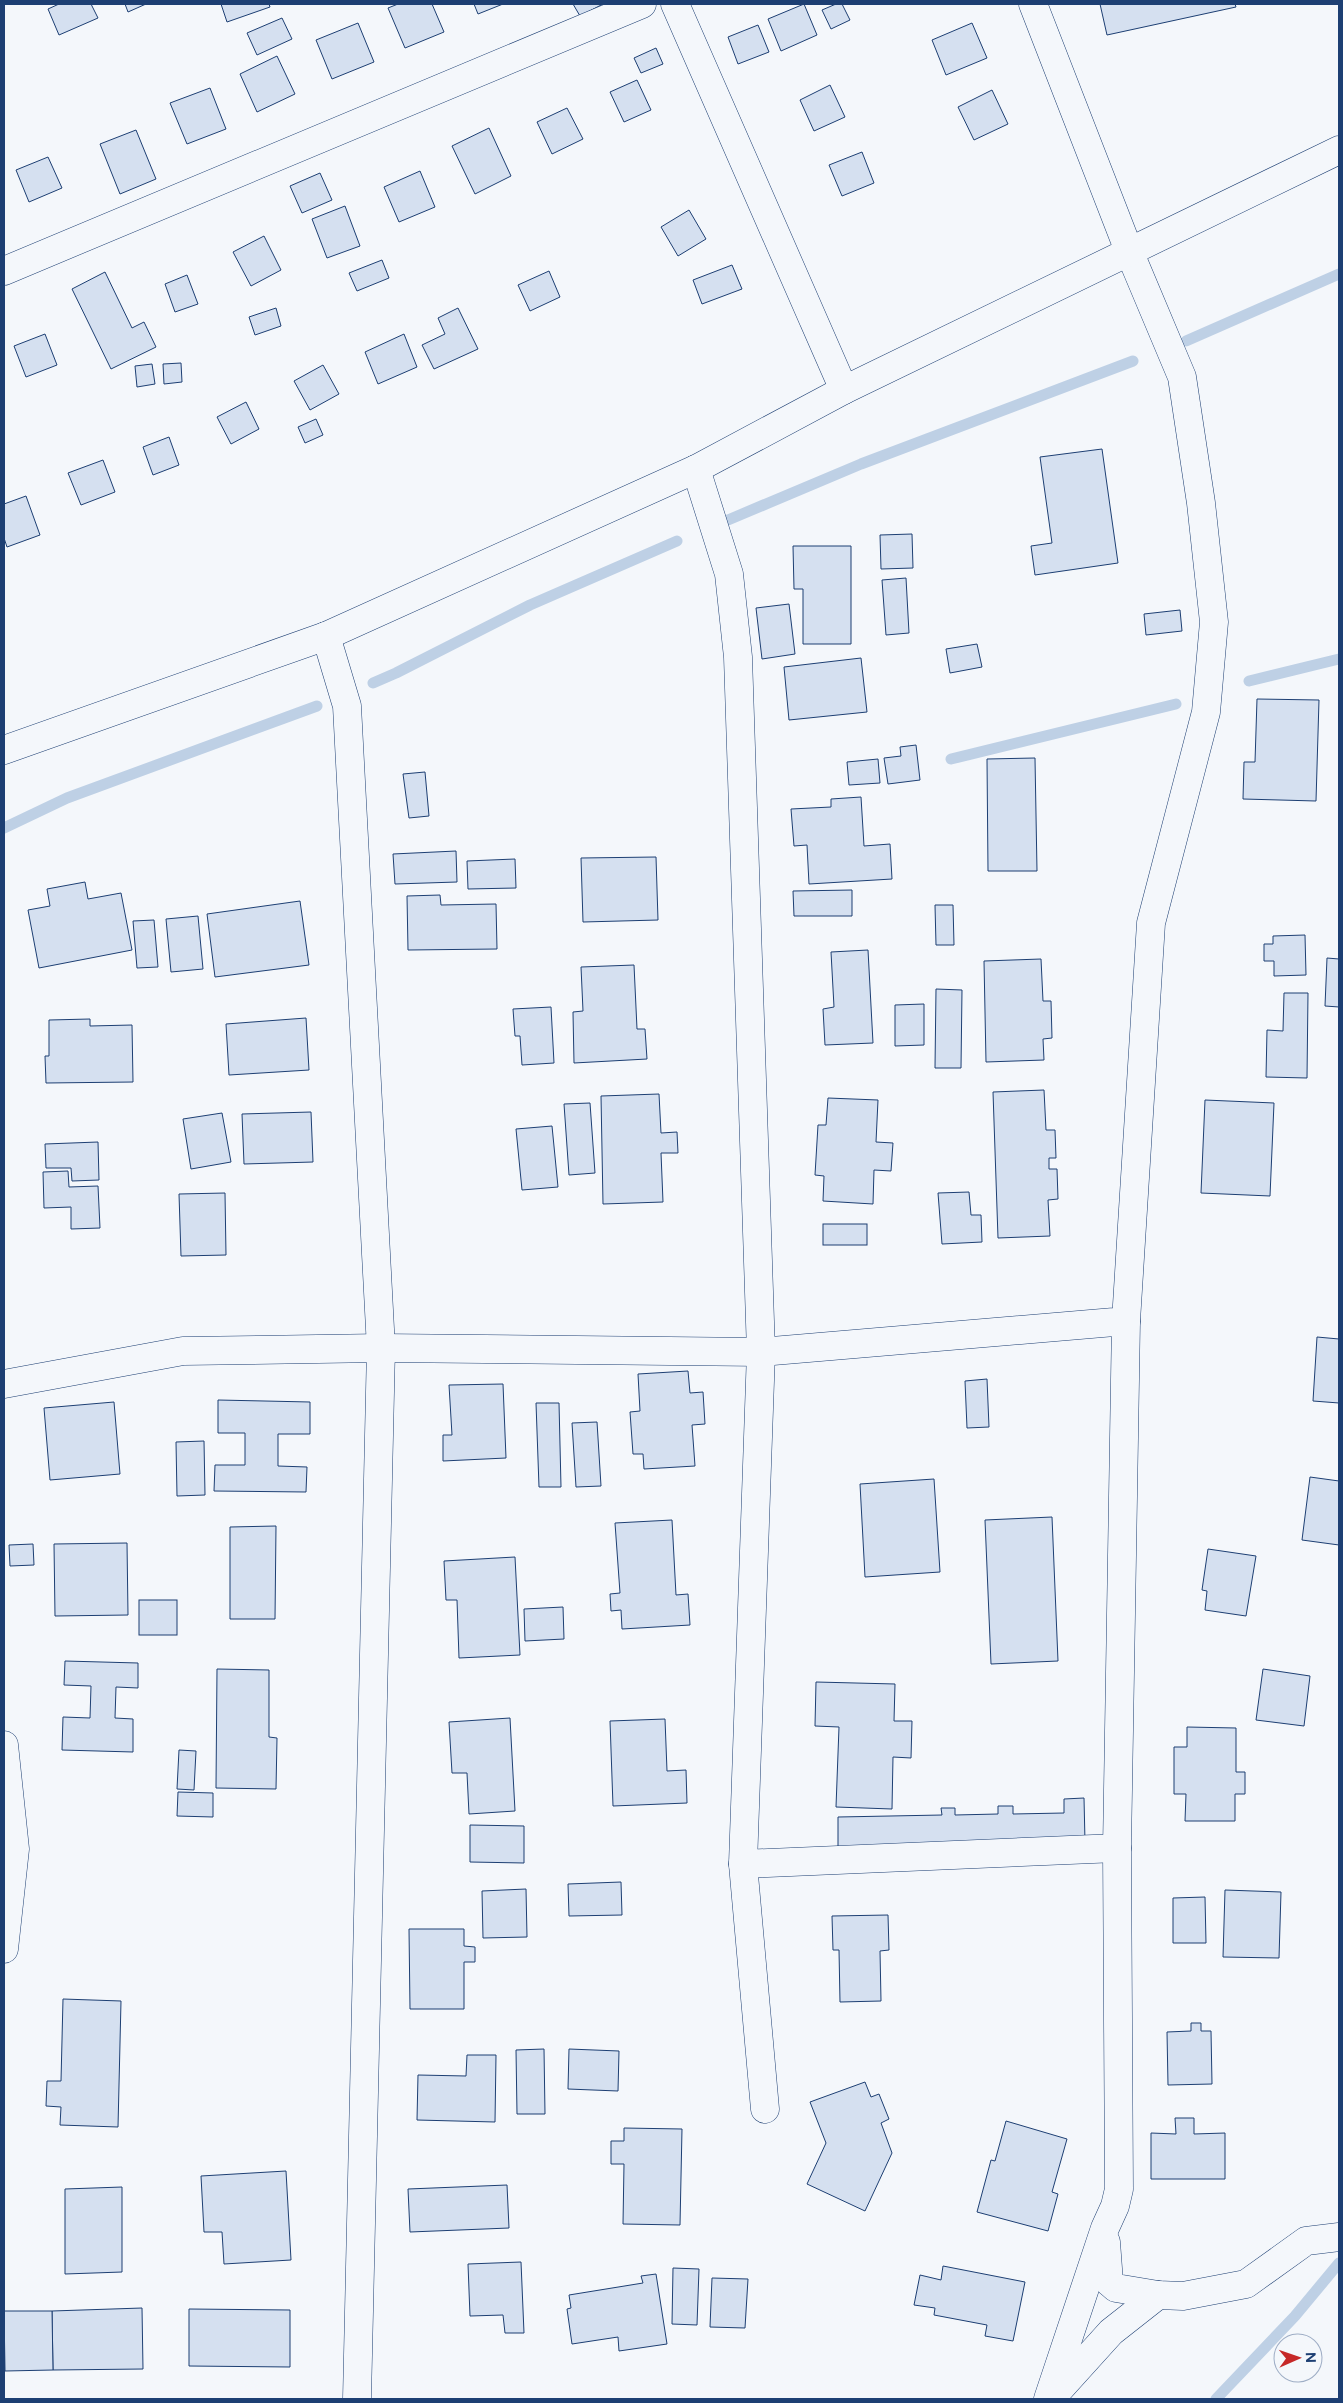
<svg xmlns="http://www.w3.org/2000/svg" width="1343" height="2403" font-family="Figtree,sans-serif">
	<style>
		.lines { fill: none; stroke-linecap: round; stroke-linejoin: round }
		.stream { stroke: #bed0e5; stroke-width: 11 }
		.building { fill: #d5e0f0; stroke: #1d3f73 }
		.minor-casing { stroke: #1d3f73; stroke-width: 29 }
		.tertiary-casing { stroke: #1d3f73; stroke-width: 29 }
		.minor { stroke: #f4f7fb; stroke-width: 28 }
		.tertiary { stroke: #f4f7fb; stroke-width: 28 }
	</style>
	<rect width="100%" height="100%" fill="#f4f7fb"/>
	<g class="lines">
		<g class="stream">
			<path d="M1186,341l153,-67"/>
			<path d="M728,520l133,-56 272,-103"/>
			<path d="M1249,681l90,-22"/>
			<path d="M373,683l23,-10 134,-68 147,-64"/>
			<path d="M951,759l225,-55"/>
			<path d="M4,828l63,-30 250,-92"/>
			<path d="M1216,2399l79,-83 44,-53"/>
		</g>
	</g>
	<g class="building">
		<path d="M59,4h32l7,14 -39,17 -11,-26z"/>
		<path d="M125,4h21l-18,8z"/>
		<path d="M221,4h48l1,3 -43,15z"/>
		<path d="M398,4h34l12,28 -39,16 -17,-40z"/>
		<path d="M474,4h29l-25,10z"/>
		<path d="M573,4h30l-23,12z"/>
		<path d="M804,4l13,31 -36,16 -13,-32z"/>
		<path d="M836,4h6l8,16 -19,9 -9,-19z"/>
		<path d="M1100,4h135l1,3 -129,28z"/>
		<path d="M282,18l10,21 -35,16 -10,-22z"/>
		<path d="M358,23l16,39 -42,17 -16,-39z"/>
		<path d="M972,23l15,35 -41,17 -14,-35z"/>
		<path d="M758,25l11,27 -31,12 -10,-27z"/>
		<path d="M656,48l7,16 -22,9 -7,-15z"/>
		<path d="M277,56l18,38 -38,18 -17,-38z"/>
		<path d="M637,80l14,30 -27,12 -14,-30z"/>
		<path d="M830,85l15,32 -31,14 -14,-31z"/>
		<path d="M210,88l16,41 -39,15 -17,-41z"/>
		<path d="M992,90l16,34 -34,16 -16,-33z"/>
		<path d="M567,108l16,31 -31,15 -15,-32z"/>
		<path d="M489,128l22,48 -36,18 -23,-48z"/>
		<path d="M136,130l20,49 -36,15 -20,-50z"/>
		<path d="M862,152l12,31 -32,13 -13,-31z"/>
		<path d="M48,157l14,31 -33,14 -13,-32z"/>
		<path d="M420,171l15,36 -36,15 -15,-35z"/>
		<path d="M320,173l12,27 -30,13 -12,-27z"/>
		<path d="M345,206l15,40 -33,12 -15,-39z"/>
		<path d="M689,210l17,29 -28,17 -17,-29z"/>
		<path d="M264,236l17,34 -30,16 -18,-34z"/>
		<path d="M382,260l7,18 -32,13 -8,-18z"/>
		<path d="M732,265l10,24 -40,15 -9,-24z"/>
		<path d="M549,271l11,26 -30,14 -12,-26z"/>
		<path d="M105,272l27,56 12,-6 12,25 -45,22 -39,-80z"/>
		<path d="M187,275l11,29 -23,8 -10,-28z"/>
		<path d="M276,308l5,18 -26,9 -6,-18z"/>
		<path d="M458,308l20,41 -44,20 -12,-24 23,-11 -7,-16z"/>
		<path d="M45,334l12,31 -31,12 -12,-31z"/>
		<path d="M404,334l13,33 -39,17 -13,-32z"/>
		<path d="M181,363l1,19 -18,2 -1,-20z"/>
		<path d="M152,364l3,20 -18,3 -2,-21z"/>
		<path d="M323,365l16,29 -29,16 -16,-29z"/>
		<path d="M246,402l13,27 -28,15 -14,-27z"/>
		<path d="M316,419l7,16 -18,8 -7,-16z"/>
		<path d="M169,437l10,28 -26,10 -10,-28z"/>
		<path d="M1102,449l16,114 -83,12 -4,-29 21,-3 -12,-86z"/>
		<path d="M103,460l12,32 -34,13 -13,-32z"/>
		<path d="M26,496l14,39 -33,12 -3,-9v-34z"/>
		<path d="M912,534l1,34 -32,1 -1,-34z"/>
		<path d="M793,546h58v98h-48v-55h-9z"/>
		<path d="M906,578l3,55 -23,2 -4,-55z"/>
		<path d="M789,604l6,50 -33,5 -6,-51z"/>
		<path d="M1180,610l2,21 -36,4 -2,-21z"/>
		<path d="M977,644l5,23 -32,6 -4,-24z"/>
		<path d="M861,658l6,54 -78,8 -5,-53z"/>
		<path d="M1257,699l62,1 -3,101 -73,-2 1,-37h11z"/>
		<path d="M916,745l4,35 -32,4 -4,-26 17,-2 -1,-9z"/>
		<path d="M1035,758l2,113h-49l-1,-112z"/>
		<path d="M878,759l2,24 -31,2 -2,-23z"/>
		<path d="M425,772l4,44 -20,2 -6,-44z"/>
		<path d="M861,797l3,49 26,-2 2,35 -83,5 -2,-39 -13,1 -3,-37 40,-2v-8z"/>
		<path d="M456,851l1,31 -62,2 -2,-30z"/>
		<path d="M656,857l2,63 -75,2 -2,-64z"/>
		<path d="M515,859l1,29 -48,1 -1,-28z"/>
		<path d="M85,882l3,17 33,-6 11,57 -93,18 -11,-58 22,-4 -3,-17z"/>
		<path d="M852,890v26h-58l-1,-25z"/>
		<path d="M440,895l1,10 55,-1 1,45 -89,1 -1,-54z"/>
		<path d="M300,901l9,64 -94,12 -8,-63z"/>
		<path d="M935,905h18l1,40h-18z"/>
		<path d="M198,916l5,53 -32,3 -5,-53z"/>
		<path d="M154,920l4,47 -21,1 -4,-47z"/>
		<path d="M1305,935l1,40 -32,1v-15h-10v-17h9v-8z"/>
		<path d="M868,950l5,93 -48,2 -2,-36 11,-2 -3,-55z"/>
		<path d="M1327,958l12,1v48l-14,-1z"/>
		<path d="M1041,959l2,42h8l1,37 -9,1 1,21 -58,2 -2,-101z"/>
		<path d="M634,965l3,64h8l2,30 -73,4 -1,-51 10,-1 -2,-44z"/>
		<path d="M936,989l26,1 -1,78h-26z"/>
		<path d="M1284,993h24l-1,85 -41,-1 1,-47 16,1z"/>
		<path d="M924,1004v41l-29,1v-41z"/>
		<path d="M551,1007l3,56 -32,2 -2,-29h-5l-2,-27z"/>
		<path d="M306,1018l3,52 -80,5 -3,-51z"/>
		<path d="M90,1019v7l42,-1 1,57 -87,1 -1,-27h4v-36z"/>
		<path d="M1044,1090l2,40h9l1,28h-7v11h8l1,30 -10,1 2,36 -52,2 -5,-146z"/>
		<path d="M659,1094l2,39 16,-1 1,21h-17l2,49 -60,2 -2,-108z"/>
		<path d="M828,1098l50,2 -2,42 17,1 -2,28 -17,-1 -1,34 -50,-3 1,-25 -9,-1 3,-50h8z"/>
		<path d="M1205,1100l69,3 -4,93 -69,-3z"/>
		<path d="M590,1103l5,70 -26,2 -5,-71z"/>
		<path d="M311,1112l2,50 -69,2 -2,-50z"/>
		<path d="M222,1113l9,49 -40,7 -8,-50z"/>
		<path d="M552,1126l6,61 -36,3 -6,-61z"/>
		<path d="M98,1142l1,38 -27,1 -1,-13h-25l-1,-24z"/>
		<path d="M68,1171l1,16 29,-1 2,42 -29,1v-22l-27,1 -1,-36z"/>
		<path d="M969,1192l2,23h10l1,27 -40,2 -4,-51z"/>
		<path d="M225,1193l1,62 -45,1 -2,-62z"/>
		<rect x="823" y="1224" width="44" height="21"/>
		<path d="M1317,1337l22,2v64l-26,-2z"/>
		<path d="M688,1371l2,22 13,-1 2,32 -13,1 3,41 -51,3 -1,-15h-10l-3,-42 10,-1 -2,-37z"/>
		<path d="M987,1379l2,48 -22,1 -2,-47z"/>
		<path d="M503,1384l3,74 -63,3v-26h9l-3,-50z"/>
		<path d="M218,1400l92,2v32h-32v32l29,1 -1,25 -92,-1 1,-26h30v-32h-27z"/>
		<path d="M114,1402l6,72 -70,6 -6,-72z"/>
		<path d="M536,1403h23l2,84h-22z"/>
		<path d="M597,1422l4,64 -25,1 -4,-64z"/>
		<path d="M204,1441l1,54 -28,1 -1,-54z"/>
		<path d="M1310,1477l29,4v64l-37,-5z"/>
		<path d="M934,1479l6,93 -75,5 -5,-93z"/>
		<path d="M1052,1517l6,144 -67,3 -6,-144z"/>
		<path d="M672,1520l4,75 12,-1 2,31 -68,4 -1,-19 -10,1 -1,-17 10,-1 -5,-70z"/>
		<path d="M276,1526l-1,93h-45v-92z"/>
		<path d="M127,1543l1,72 -73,1 -1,-72z"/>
		<path d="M33,1544l1,21 -24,1 -1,-21z"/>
		<path d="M1208,1549l48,7 -10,60 -41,-6 2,-19 -5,-1z"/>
		<path d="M515,1557l5,98 -61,3 -2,-58h-11l-2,-39z"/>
		<rect x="139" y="1600" width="38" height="35"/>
		<path d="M563,1607l1,32 -39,2 -1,-32z"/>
		<path d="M65,1661l73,2v25l-22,-1 -1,31 18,1v33l-71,-2 1,-33 27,1 1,-32 -27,-1z"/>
		<path d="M217,1669l52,1v67l8,1 -1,51 -60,-1z"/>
		<path d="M1263,1669l47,7 -6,50 -48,-6z"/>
		<path d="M816,1682l79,2 -1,37h18l-1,37 -18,-1 -1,52 -56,-2 3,-80 -24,-1z"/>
		<path d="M510,1718l5,93 -46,3 -2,-41h-15l-3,-51z"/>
		<path d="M665,1719l2,52 19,-1 1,33 -74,3 -3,-85z"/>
		<path d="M1187,1727l49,1v44h9v22h-10v27h-50l1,-27h-12v-47h13z"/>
		<path d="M179,1750l17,1 -2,39 -17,-1z"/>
		<path d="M178,1792l35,1v24l-36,-1z"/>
		<path d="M1084,1798l1,44 -247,5v-30l104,-2 -1,-7h14v7l43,-1v-8h15v8l51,-1v-14z"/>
		<path d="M470,1825l54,1v37l-54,-1z"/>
		<path d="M621,1882l1,33 -53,1 -1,-32z"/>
		<path d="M526,1889l1,48 -44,1 -1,-47z"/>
		<path d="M1225,1890l56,2 -2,66 -56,-1z"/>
		<path d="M1205,1897l1,46h-33v-45z"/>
		<path d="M888,1915l1,35 -9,1 1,50 -41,1 -1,-52h-6l-1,-34z"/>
		<path d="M409,1929h55v17l11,1v15h-11v47h-54z"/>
		<path d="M63,1999l58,2 -3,126 -58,-2 1,-18 -15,-1 1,-25h14z"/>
		<path d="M1191,2023h10v8h10l1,53 -44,1 -1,-53 24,-1z"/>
		<path d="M544,2049l1,65h-28l-1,-64z"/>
		<path d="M569,2049l50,2 -1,40 -50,-2z"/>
		<path d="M467,2055h29l-1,67 -78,-2 1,-45 48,1z"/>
		<path d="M865,2082l6,15 8,-3 10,25 -8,4 11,30 -27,58 -58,-27 19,-41 -16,-41z"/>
		<path d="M1175,2118h19v16l31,-1v46h-74v-46l25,1z"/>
		<path d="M1006,2121l61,18 -15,53 6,2 -10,37 -71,-19 14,-52 4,1z"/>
		<path d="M624,2128l58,1 -2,96 -57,-1 1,-60h-13v-23h13z"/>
		<path d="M286,2171l5,89 -67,4 -2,-32h-18l-3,-56z"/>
		<path d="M507,2185l2,43 -99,4 -2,-43z"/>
		<path d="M122,2187v85l-57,2v-85z"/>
		<path d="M521,2262l3,71h-19l-2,-18 -33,1 -2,-52z"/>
		<path d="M943,2266l82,16 -12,59 -28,-5 2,-11 -53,-10 1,-7 -21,-3 6,-30 21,5z"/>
		<path d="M673,2268l26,1 -2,56 -25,-1z"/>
		<path d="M656,2274l11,70 -48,7 -1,-14 -46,7 -5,-35 4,-1 -2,-13 74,-12 -2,-7z"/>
		<path d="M712,2278l36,1 -3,49 -35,-1z"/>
		<path d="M142,2308l1,61 -90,1 -1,-59z"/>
		<path d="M189,2309l101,1v57l-101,-1z"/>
		<path d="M4,2311h48l1,59 -48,1z"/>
	</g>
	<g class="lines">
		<defs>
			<g id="minor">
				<path d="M675,4l169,386"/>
				<path d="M4,271l638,-267"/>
				<path d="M696,469l33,105 9,83 23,695 -18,512 22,245"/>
				<path d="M326,636l21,70 34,642 -24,1051"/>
				<path d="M4,1384l179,-33 198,-3 380,4 365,-31 25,-398 55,-211 8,-90 -13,-119 -19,-126 -53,-126 -96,-247"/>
				<path d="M4,1745l11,104 -11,100"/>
				<path d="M743,1864l374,-16 9,-527"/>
				<path d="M1106,2242l3,40 7,6 42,7 25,1 63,-12 60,-43 33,-4"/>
				<path d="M1055,2394l56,-62 47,-37"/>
				<path d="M1048,2399l57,-171 10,-22 4,-17 -2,-341"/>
			</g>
			<path id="tertiary" d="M4,750l322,-114 370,-167 148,-79 495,-240"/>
		</defs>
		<use href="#minor" class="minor-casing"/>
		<use href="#tertiary" class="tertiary-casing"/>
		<use href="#minor" class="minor"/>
		<use href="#tertiary" class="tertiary"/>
	</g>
	<rect width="1343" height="2403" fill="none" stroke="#1d3f73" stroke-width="10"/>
	<g transform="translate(1298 2358) rotate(88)"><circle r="24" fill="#f4f7fb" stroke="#9eadc5"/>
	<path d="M0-4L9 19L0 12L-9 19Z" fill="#c62828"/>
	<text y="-8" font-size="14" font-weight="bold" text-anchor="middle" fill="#1d3f73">N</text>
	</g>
</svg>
